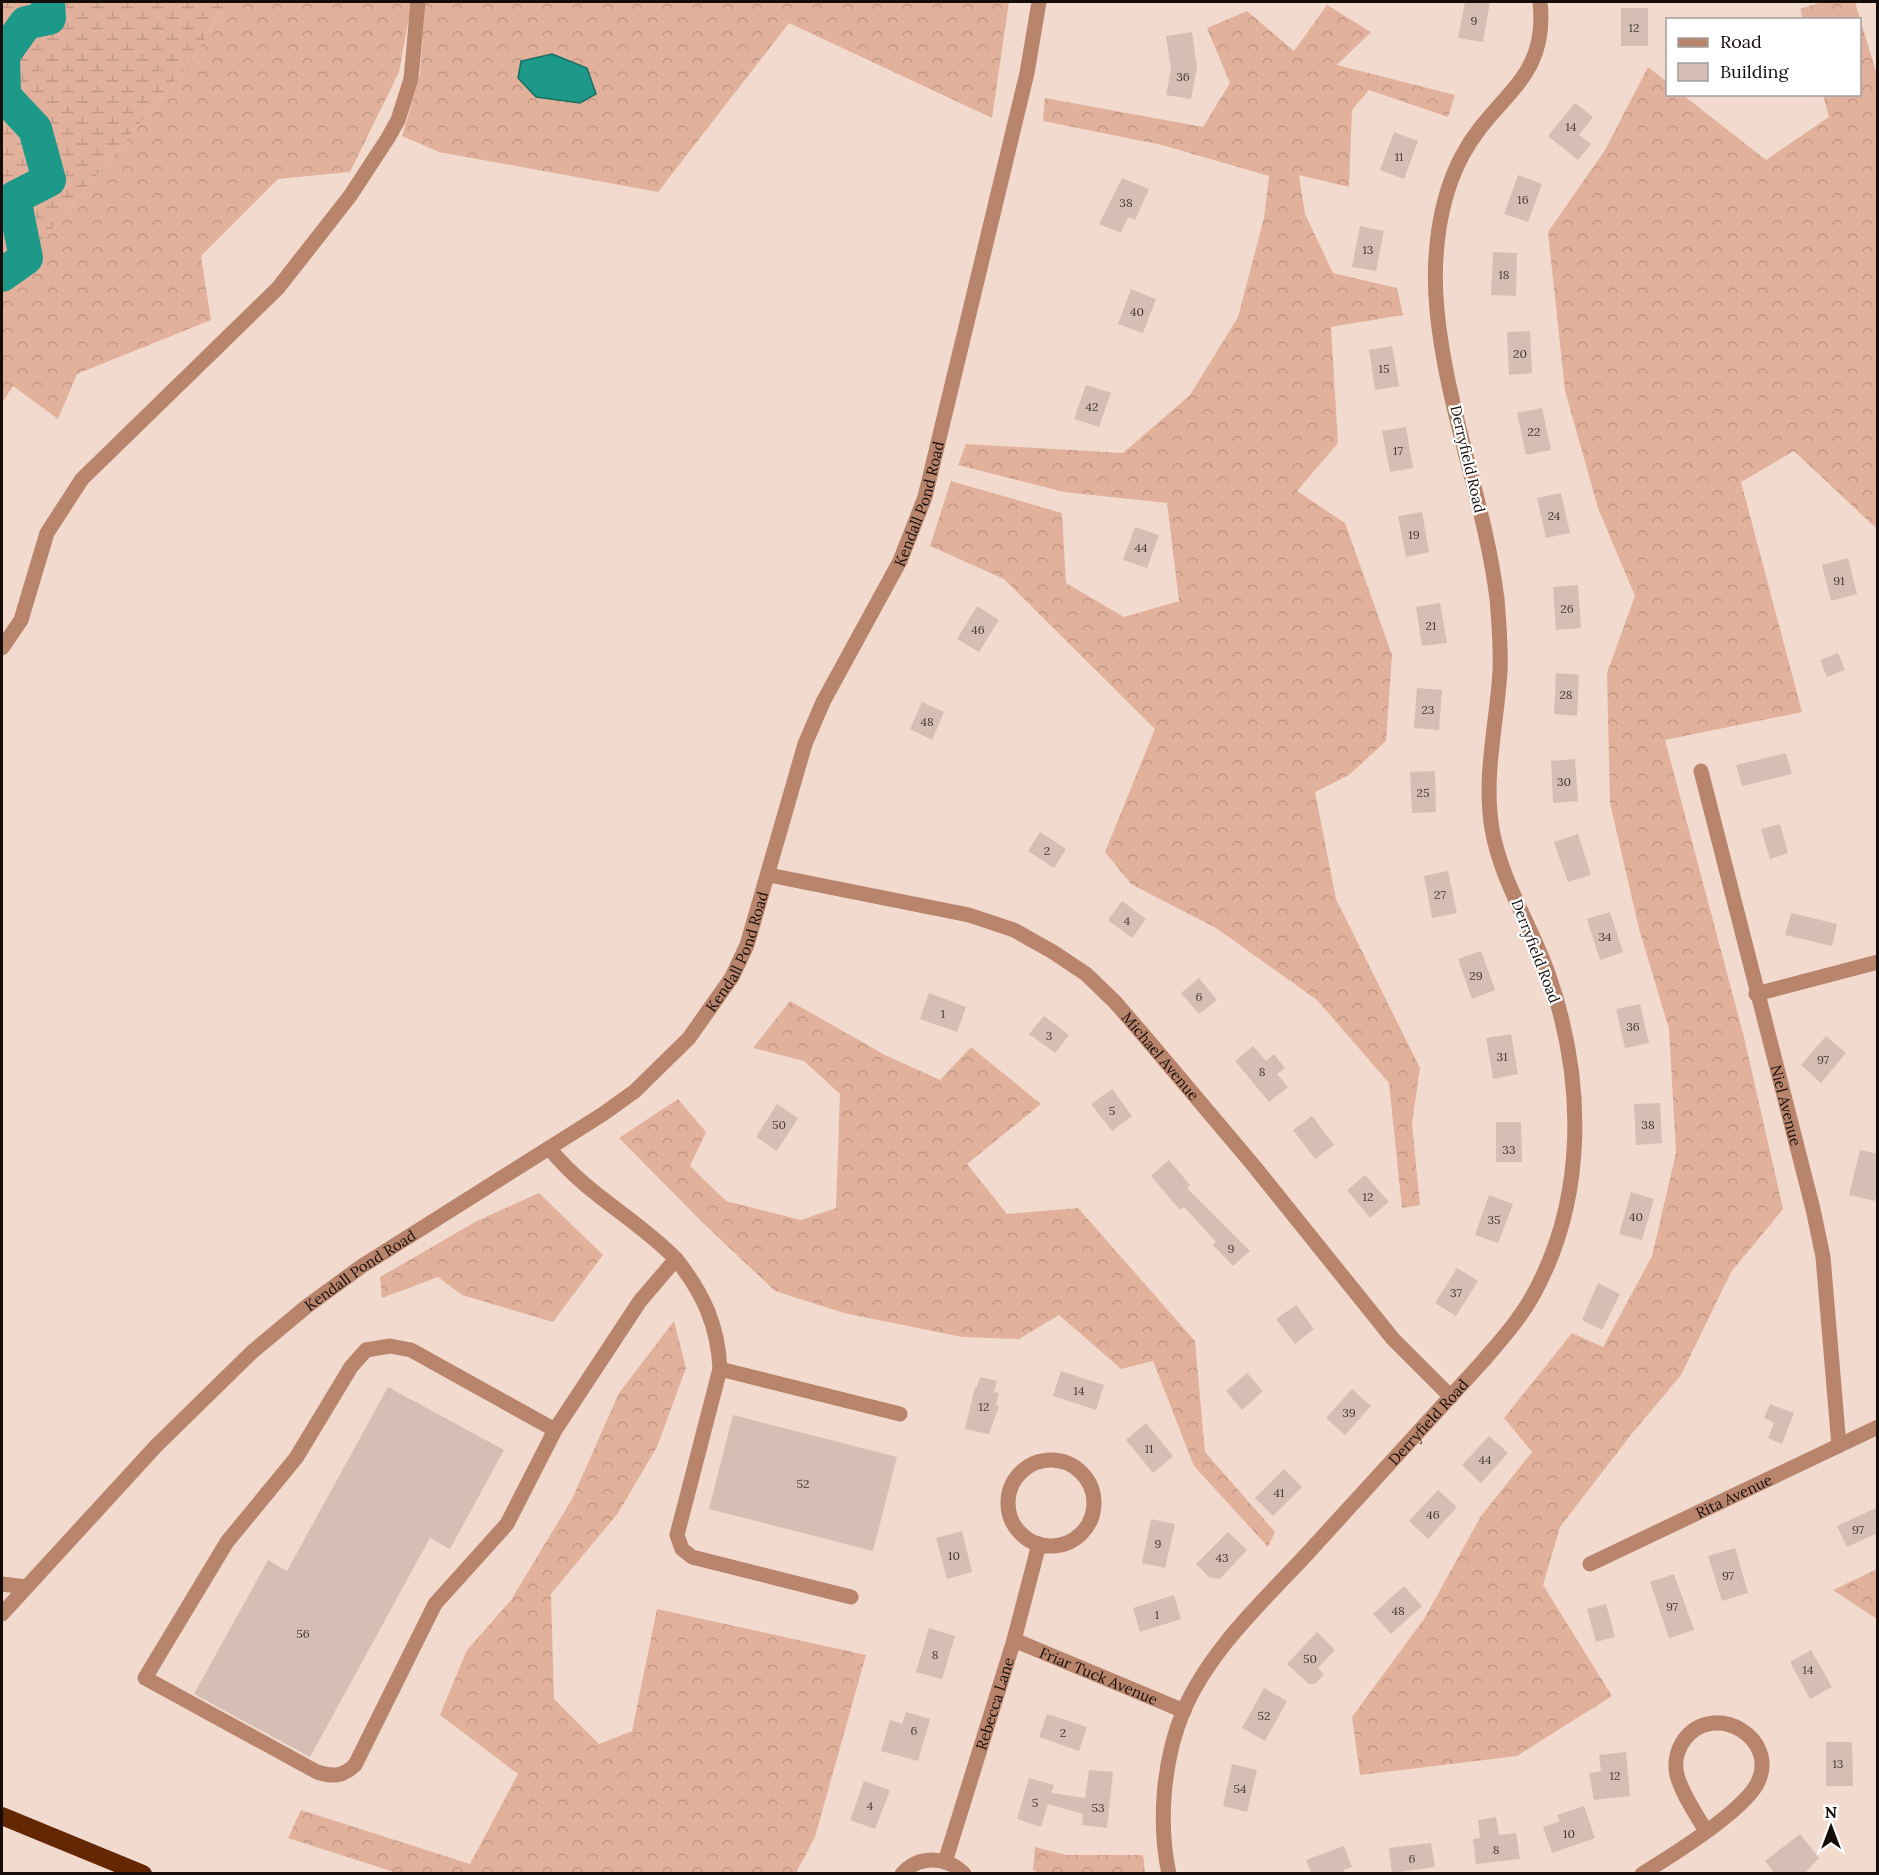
<svg xmlns="http://www.w3.org/2000/svg" width="1879" height="1875" font-family="Lora,serif">
	<style>
		.forest { fill: url(#forest-crowns) }
		.wetland { fill: url(#wetland-marsh) }
		.water { fill: #1c9989; stroke: #1a6f63; stroke-width: 1.5 }
		.lines { fill: none; stroke-linecap: round; stroke-linejoin: round }
		.river { stroke: #1c9989; stroke-width: 34 }
		.building { fill: #d6beb4 }
		.minor { stroke: #b8846c; stroke-width: 15 }
		.highway { stroke: #642703; stroke-width: 18 }
		.labels { text-anchor: middle; dominant-baseline: central; stroke-width: 4.5; stroke-linejoin: round; paint-order: stroke }
		.number-label { font-size: 12px; fill: #453934 }
		.street-label { font-size: 15px; fill: #150d0a; stroke: #fff }
	</style>
	<defs>
		<pattern id="forest-crowns" width="20" height="18" patternUnits="userSpaceOnUse" patternTransform="scale(1.5)"><rect width="20" height="18" fill="#e2b19c"/><path d="M2 6a3 3 0 1 1 6 0M12 15a3 3 0 1 1 6 0" fill="none" stroke="#c19785"/></pattern>
		<pattern id="wetland-marsh" width="20" height="14" patternUnits="userSpaceOnUse" patternTransform="scale(1.5)"><rect width="20" height="14" fill="#e2b19c"/><path d="M1 5h8M5 5V1M11 12h8M15 12V8" fill="none" stroke="#c19785"/></pattern>
	</defs>
	<rect width="100%" height="100%" fill="#f3dacf"/>
	<g class="forest">
		<path d="M226,2h186l-13,70 -49,100 -72,7 -77,77 10,64 -134,54 -19,45 -45,-33 -11,17v-114l188,-226z"/>
		<path d="M425,2h584l-17,116 -203,-95 -131,169 -219,-40 -37,-16 18,-61z"/>
		<path d="M1822,2h33l23,76 -1,451 -83,-78 -53,31 61,230 -137,28 79,297 39,172 -52,63 -50,103 -51,61 -70,91 -17,58 69,111 -95,60 -157,19 -8,-58 72,-98 57,-103 51,-64 -28,-34 68,-85 31,14 49,-91 24,-103 -7,-124 -30,-100 -29,-126 -3,-130 28,-77 -37,-88 -33,-117 -17,-159 57,-82 43,-83 19,15 1,12 15,1 83,65 63,-43 -6,-22 37,-1v-74l-57,-1 -3,-10z"/>
		<path d="M1327,5l44,27 -34,33 118,30 -7,22 -79,-27 -17,20 -3,77 -50,-12 6,39 28,59 64,15 6,27 -72,12 7,116 -41,48 48,32 47,132 -6,86 -37,34 -34,17 21,107 84,169 -8,55 8,82 -18,3 -13,-125 -72,-83 -101,-72 -85,-44 -26,-32 50,-123 -151,-150 -74,-33 21,-65 111,32 4,70 58,34 55,-16 -12,-98 -103,-11 -106,-27 8,-21 157,9 67,-58 48,-78 26,-99 5,-42 -107,-31 -119,-24 2,-23 158,29 27,-44 -23,-55 40,-17 47,40z"/>
		<path d="M790,1001l95,54 55,25 31,-33 70,57 -74,60 40,50 71,-6 117,133 10,111 70,80 -7,15 -74,-81 -41,-105 -32,8 -62,-54 -40,24 -57,-2 -118,-24 -69,-22 -73,-69 -83,-84 59,-39 28,33 -16,34 36,35 75,19 35,-12 4,-114 -36,-33 -51,-13z"/>
		<path d="M539,1193l64,62 -50,67 -91,-27 -24,-18 -56,21 -2,-21 97,-56z"/>
		<path d="M674,1321l12,47 -29,79 -39,66 -67,81 3,105 45,45 33,-13 25,-122 209,46 -51,182 -19,36h-399l-109,-35 13,-28 169,54 48,-90 -78,-59 27,-65 44,-50 61,-101 47,-106z"/>
		<path d="M1877,1569v50l-44,-29z"/>
		<path d="M1035,1847l31,8h77l2,18h-106l-6,-3z"/>
	</g>
	<path class="wetland" d="M2,2h224l-36,61 -188,226z"/>
	<path class="water" d="M552,54l35,14 9,26 -16,9 -44,-6 -18,-19 3,-17z"/>
	<g class="lines">
		<path class="river" d="M2,275l24,-17 -12,-60 35,-18 -14,-51 -31,-33 -1,-41 23,-32 23,-5 -1,-16"/>
	</g>
	<g class="building">
		<path d="M1465,2h25l-7,40 -25,-4z"/>
		<rect x="1621" y="8" width="27" height="38"/>
		<path d="M1192,32l5,36 -6,31 -25,-4 5,-26 -5,-33z"/>
		<path d="M1575,103l18,14 -14,18 12,9 -13,16 -30,-24z"/>
		<path d="M1394,132l24,9 -14,38 -24,-9z"/>
		<path d="M1518,175l24,9 -14,38 -24,-8z"/>
		<path d="M1122,178l27,11 -14,31 -7,-3 -7,16 -22,-9z"/>
		<path d="M1360,226l24,5 -8,40 -24,-4z"/>
		<path d="M1493,252l24,1 -1,43 -25,-1z"/>
		<path d="M1131,289l25,10 -13,34 -25,-9z"/>
		<path d="M1530,331l2,42 -23,2 -2,-43z"/>
		<path d="M1392,346l7,40 -24,4 -6,-40z"/>
		<path d="M1086,385l25,8 -12,34 -25,-8z"/>
		<path d="M1542,408l9,42 -25,5 -9,-42z"/>
		<path d="M1406,427l7,41 -23,4 -8,-41z"/>
		<path d="M1561,493l9,40 -24,5 -9,-40z"/>
		<path d="M1422,512l7,40 -23,5 -8,-41z"/>
		<path d="M1135,527l24,8 -12,33 -24,-8z"/>
		<path d="M1848,558l9,36 -26,7 -9,-36z"/>
		<path d="M1578,585l3,43 -25,2 -3,-43z"/>
		<path d="M1440,603l7,40 -25,3 -6,-39z"/>
		<path d="M977,606l22,14 -20,32 -22,-13z"/>
		<path d="M1838,653l7,17 -18,7 -7,-17z"/>
		<path d="M1556,673l23,2 -2,41 -23,-2z"/>
		<path d="M1417,688l25,2 -3,40 -25,-2z"/>
		<path d="M922,702l22,10 -12,28 -22,-11z"/>
		<path d="M1786,753l6,21 -50,12 -6,-21z"/>
		<path d="M1575,759l3,42 -25,2 -2,-42z"/>
		<path d="M1435,771l1,41 -24,1 -2,-41z"/>
		<path d="M1780,824l8,29 -18,6 -9,-30z"/>
		<path d="M1040,832l26,17 -12,19 -26,-17z"/>
		<path d="M1578,834l13,41 -23,7 -14,-40z"/>
		<path d="M1448,871l9,42 -25,5 -8,-42z"/>
		<path d="M1122,901l24,18 -14,19 -24,-18z"/>
		<path d="M1610,912l13,40 -23,8 -13,-41z"/>
		<path d="M1791,913l46,11 -5,22 -47,-11z"/>
		<path d="M1481,951l14,39 -23,9 -14,-40z"/>
		<path d="M1199,978l18,22 -18,14 -18,-21z"/>
		<path d="M929,993l37,14 -9,25 -37,-13z"/>
		<path d="M1640,1004l9,39 -24,5 -9,-39z"/>
		<path d="M1044,1016l25,19 -14,18 -26,-19z"/>
		<path d="M1511,1034l7,40 -25,5 -7,-41z"/>
		<path d="M1826,1036l20,17 -25,30 -20,-18z"/>
		<path d="M1253,1046l13,15 8,-7 11,14 -8,6 11,13 -19,15 -34,-41z"/>
		<path d="M1112,1089l20,27 -20,15 -21,-27z"/>
		<path d="M1660,1103l2,40 -26,2 -2,-41z"/>
		<path d="M777,1104l21,14 -21,33 -21,-14z"/>
		<path d="M1312,1116l22,29 -19,14 -22,-29z"/>
		<path d="M1496,1122h25l1,40h-26z"/>
		<path d="M1860,1150l18,4v34l-3,13 -26,-6z"/>
		<path d="M1169,1160l21,25 -3,3 63,63 -17,15 -20,-21 3,-3 -32,-35 -4,3 -29,-34z"/>
		<path d="M1365,1175l24,27 -19,16 -23,-28z"/>
		<path d="M1631,1192l23,7 -12,41 -23,-6z"/>
		<path d="M1489,1195l24,9 -15,39 -23,-8z"/>
		<path d="M1457,1268l21,13 -22,35 -21,-13z"/>
		<path d="M1598,1283l22,11 -18,36 -20,-10z"/>
		<path d="M1296,1305l18,24 -19,15 -19,-25z"/>
		<path d="M1061,1371l43,14 -8,25 -43,-14z"/>
		<path d="M1247,1373l16,18 -21,19 -16,-19z"/>
		<path d="M980,1377l17,4 -3,11 5,1 -3,12 3,1 -10,28 -24,-5 10,-42h2z"/>
		<path d="M388,1387l116,63 -54,99 -20,-11 -120,219 -116,-63 74,-134 19,11z"/>
		<path d="M1352,1389l19,17 -26,29 -19,-17z"/>
		<path d="M1770,1404l24,9 -12,31 -14,-6 6,-15 -10,-5z"/>
		<path d="M733,1415l164,42 -24,94 -164,-42z"/>
		<path d="M1146,1423l27,33 -20,17 -27,-33z"/>
		<path d="M1489,1436l19,17 -27,30 -19,-18z"/>
		<path d="M1284,1469l18,18 -29,29 -18,-18z"/>
		<path d="M1438,1490l19,17 -29,32 -19,-18z"/>
		<path d="M1878,1507v26l-31,14 -10,-21z"/>
		<path d="M1151,1519l24,5 -10,44 -23,-5z"/>
		<path d="M962,1531l10,41 -25,7 -11,-41z"/>
		<path d="M1228,1532l19,18 -27,29 -11,-2 -13,-13z"/>
		<path d="M1735,1548l13,45 -26,8 -14,-45z"/>
		<path d="M1674,1574l20,56 -25,8 -19,-56z"/>
		<path d="M1404,1586l18,20 -31,28 -18,-20z"/>
		<path d="M1174,1595l7,24 -41,13 -7,-24z"/>
		<path d="M1606,1604l9,33 -19,5 -9,-33z"/>
		<path d="M929,1628l26,8 -13,43 -26,-7z"/>
		<path d="M1317,1632l18,18 -17,18 6,6 -9,10h-6l-22,-20z"/>
		<path d="M1811,1650l21,37 -22,12 -20,-37z"/>
		<path d="M1264,1688l23,13 -22,40 -23,-13z"/>
		<path d="M906,1712l24,7 -12,42 -37,-10 9,-31 12,4z"/>
		<path d="M1047,1714l40,13 -8,24 -40,-14z"/>
		<path d="M1826,1742h26l1,44h-27z"/>
		<path d="M1626,1752l4,44 -36,4 -5,-27 12,-2 -2,-16z"/>
		<path d="M1232,1764l25,6 -10,42 -24,-6z"/>
		<path d="M1089,1770l24,2 -6,56 -25,-3 1,-11 -35,-10 -7,23 -24,-8 12,-41 25,7 -3,8 34,5z"/>
		<path d="M864,1781l26,9 -15,39 -25,-9z"/>
		<path d="M1584,1806l11,32 -43,15 -9,-26 17,-6 -3,-6z"/>
		<path d="M1496,1817l3,18 17,-2 4,26 -44,5 -3,-25 7,-1 -2,-18z"/>
		<path d="M1800,1834l19,24 -15,16h-29l-10,-13z"/>
		<path d="M1431,1843l4,24 -43,6 -3,-25z"/>
		<path d="M1344,1846l8,21 -9,3 2,4h-33l-6,-14z"/>
	</g>
	<g class="lines">
		<g class="minor">
			<path d="M2,648l19,-28 26,-87 35,-54 196,-191 72,-92 38,-58 10,-18 13,-41 7,-77"/>
			<path id="s1" d="M1701,771l112,438 10,48 16,189"/>
			<path id="s2" d="M769,875l200,40 45,15 39,22 33,22 29,28 31,36 108,128 139,173 58,58"/>
			<path d="M1756,994l122,-32"/>
			<path d="M550,1149c38,47 85,68 126,110l-36,42 -85,129 -48,94 -72,80 -80,161c-13,12 -22,12 -38,7l-172,-94 82,-136 69,-84 55,-91 15,-17 24,-4 21,4 144,80"/>
			<path d="M676,1259c27,34 42,66 44,110l180,45"/>
			<path d="M720,1369l-43,166 5,14 10,8 159,40"/>
			<circle cx="1051" cy="1503" r="43"/>
			<path id="s3" d="M1590,1564l288,-137"/>
			<path d="M2,1584l24,3"/>
			<path id="s4" d="M2,1614l154,-168 96,-94 54,-45 56,-41 241,-152 32,-23 54,-53 43,-61 15,-32 58,-201 18,-42 77,-141 25,-64 102,-424 12,-71"/>
			<path id="s5" d="M1014,1640l170,71"/>
			<path id="s6" d="M945,1862l69,-222 25,-96"/>
			<path d="M902,1874c17,-19 45,-18 62,0"/>
			<path id="s7" d="M1169,1874c-11,-51 -6,-113 14,-162 26,-61 78,-109 123,-157 59,-65 119,-130 178,-195 17,-20 35,-40 48,-63 55,-98 53,-216 17,-321 -17,-49 -48,-95 -57,-147 -9,-53 5,-105 8,-158 1,-24 -1,-48 -3,-72 -12,-97 -51,-191 -60,-289 -5,-50 1,-109 25,-154 32,-61 87,-75 78,-154"/>
			<path d="M1642,1874c29,-18 99,-61 115,-90 24,-45 -43,-85 -73,-44 -7,10 -10,23 -7,35 5,19 19,39 29,56"/>
		</g>
		<path class="highway" d="M2,1816l141,58"/>
	</g>
	<g class="labels">
		<g class="number-label">
			<text x="1474" y="20">9</text>
			<text x="1634" y="27">12</text>
			<text x="1183" y="76">36</text>
			<text x="1571" y="126">14</text>
			<text x="1399" y="156">11</text>
			<text x="1523" y="199">16</text>
			<text x="1126" y="202">38</text>
			<text x="1368" y="249">13</text>
			<text x="1504" y="274">18</text>
			<text x="1137" y="311">40</text>
			<text x="1520" y="353">20</text>
			<text x="1384" y="368">15</text>
			<text x="1092" y="406">42</text>
			<text x="1534" y="431">22</text>
			<text x="1398" y="450">17</text>
			<text x="1554" y="515">24</text>
			<text x="1414" y="534">19</text>
			<text x="1141" y="547">44</text>
			<text x="1839" y="580">91</text>
			<text x="1567" y="608">26</text>
			<text x="1431" y="625">21</text>
			<text x="978" y="629">46</text>
			<text x="1566" y="694">28</text>
			<text x="1428" y="709">23</text>
			<text x="927" y="721">48</text>
			<text x="1564" y="781">30</text>
			<text x="1423" y="792">25</text>
			<text x="1047" y="850">2</text>
			<text x="1440" y="894">27</text>
			<text x="1127" y="920">4</text>
			<text x="1605" y="936">34</text>
			<text x="1476" y="975">29</text>
			<text x="1199" y="996">6</text>
			<text x="943" y="1013">1</text>
			<text x="1633" y="1026">36</text>
			<text x="1049" y="1035">3</text>
			<text x="1502" y="1056">31</text>
			<text x="1823" y="1059">97</text>
			<text x="1262" y="1071">8</text>
			<text x="1112" y="1110">5</text>
			<text x="779" y="1124">50</text>
			<text x="1648" y="1124">38</text>
			<text x="1509" y="1149">33</text>
			<text x="1368" y="1196">12</text>
			<text x="1636" y="1216">40</text>
			<text x="1494" y="1219">35</text>
			<text x="1231" y="1248">9</text>
			<text x="1456" y="1292">37</text>
			<text x="1079" y="1390">14</text>
			<text x="984" y="1406">12</text>
			<text x="1349" y="1412">39</text>
			<text x="1149" y="1448">11</text>
			<text x="1485" y="1459">44</text>
			<text x="803" y="1483">52</text>
			<text x="1279" y="1492">41</text>
			<text x="1433" y="1514">46</text>
			<text x="1858" y="1529">97</text>
			<text x="1158" y="1543">9</text>
			<text x="954" y="1555">10</text>
			<text x="1222" y="1557">43</text>
			<text x="1728" y="1575">97</text>
			<text x="1672" y="1606">97</text>
			<text x="1398" y="1610">48</text>
			<text x="1157" y="1614">1</text>
			<text x="303" y="1633">56</text>
			<text x="935" y="1654">8</text>
			<text x="1310" y="1658">50</text>
			<text x="1808" y="1669">14</text>
			<text x="1264" y="1715">52</text>
			<text x="914" y="1730">6</text>
			<text x="1063" y="1732">2</text>
			<text x="1838" y="1763">13</text>
			<text x="1615" y="1775">12</text>
			<text x="1240" y="1788">54</text>
			<text x="1035" y="1802">5</text>
			<text x="870" y="1805">4</text>
			<text x="1098" y="1807">53</text>
			<text x="1569" y="1833">10</text>
			<text x="1496" y="1849">8</text>
			<text x="1412" y="1858">6</text>
		</g>
		<g class="street-label">
			<text transform="translate(1468 459) rotate(77)">Derryfield Road</text>
			<text stroke="none"><textPath href="#s4" startOffset="1488">Kendall Pond Road</textPath></text>
			<text stroke="none"><textPath href="#s4" startOffset="1002">Kendall Pond Road</textPath></text>
			<text transform="translate(1536 951) rotate(69)">Derryfield Road</text>
			<text stroke="none"><textPath href="#s2" startOffset="447">Michael Avenue</textPath></text>
			<text stroke="none"><textPath href="#s1" startOffset="345">Niel Avenue</textPath></text>
			<text stroke="none"><textPath href="#s4" startOffset="498">Kendall Pond Road</textPath></text>
			<text stroke="none"><textPath href="#s7" startOffset="546">Derryfield Road</textPath></text>
			<text stroke="none"><textPath href="#s3" startOffset="159">Rita Avenue</textPath></text>
			<text stroke="none"><textPath href="#s5" startOffset="92">Friar Tuck Avenue</textPath></text>
			<text stroke="none"><textPath href="#s6" startOffset="166">Rebecca Lane</textPath></text>
		</g>
	</g>
	<rect width="1879" height="1875" fill="none" stroke="#150d0a" stroke-width="6"/>
	<rect x="1666" y="18" width="195" height="78" fill="#ffffff" stroke="#a19e9d" stroke-width="1.5"/>
	<rect x="1678" y="38" width="30" height="9" fill="#b8846c" stroke="#a19e9d" stroke-width="1.5"/>
	<text x="1720" y="48" font-size="18" fill="#150d0a">Road</text>
	<rect x="1678" y="63" width="30" height="18" fill="#d6beb4" stroke="#a19e9d" stroke-width="1.5"/>
	<text x="1720" y="78" font-size="18" fill="#150d0a">Building</text>
	<g transform="translate(1831 1827)" stroke="#ffffff" stroke-width="4.5" paint-order="stroke">
	<path d="M0-4.5L10 22L0 15L-10 22Z" fill="#150d0a"/>
	<text y="-9" font-size="16" font-weight="bold" text-anchor="middle" fill="#150d0a">N</text>
	</g>
</svg>
